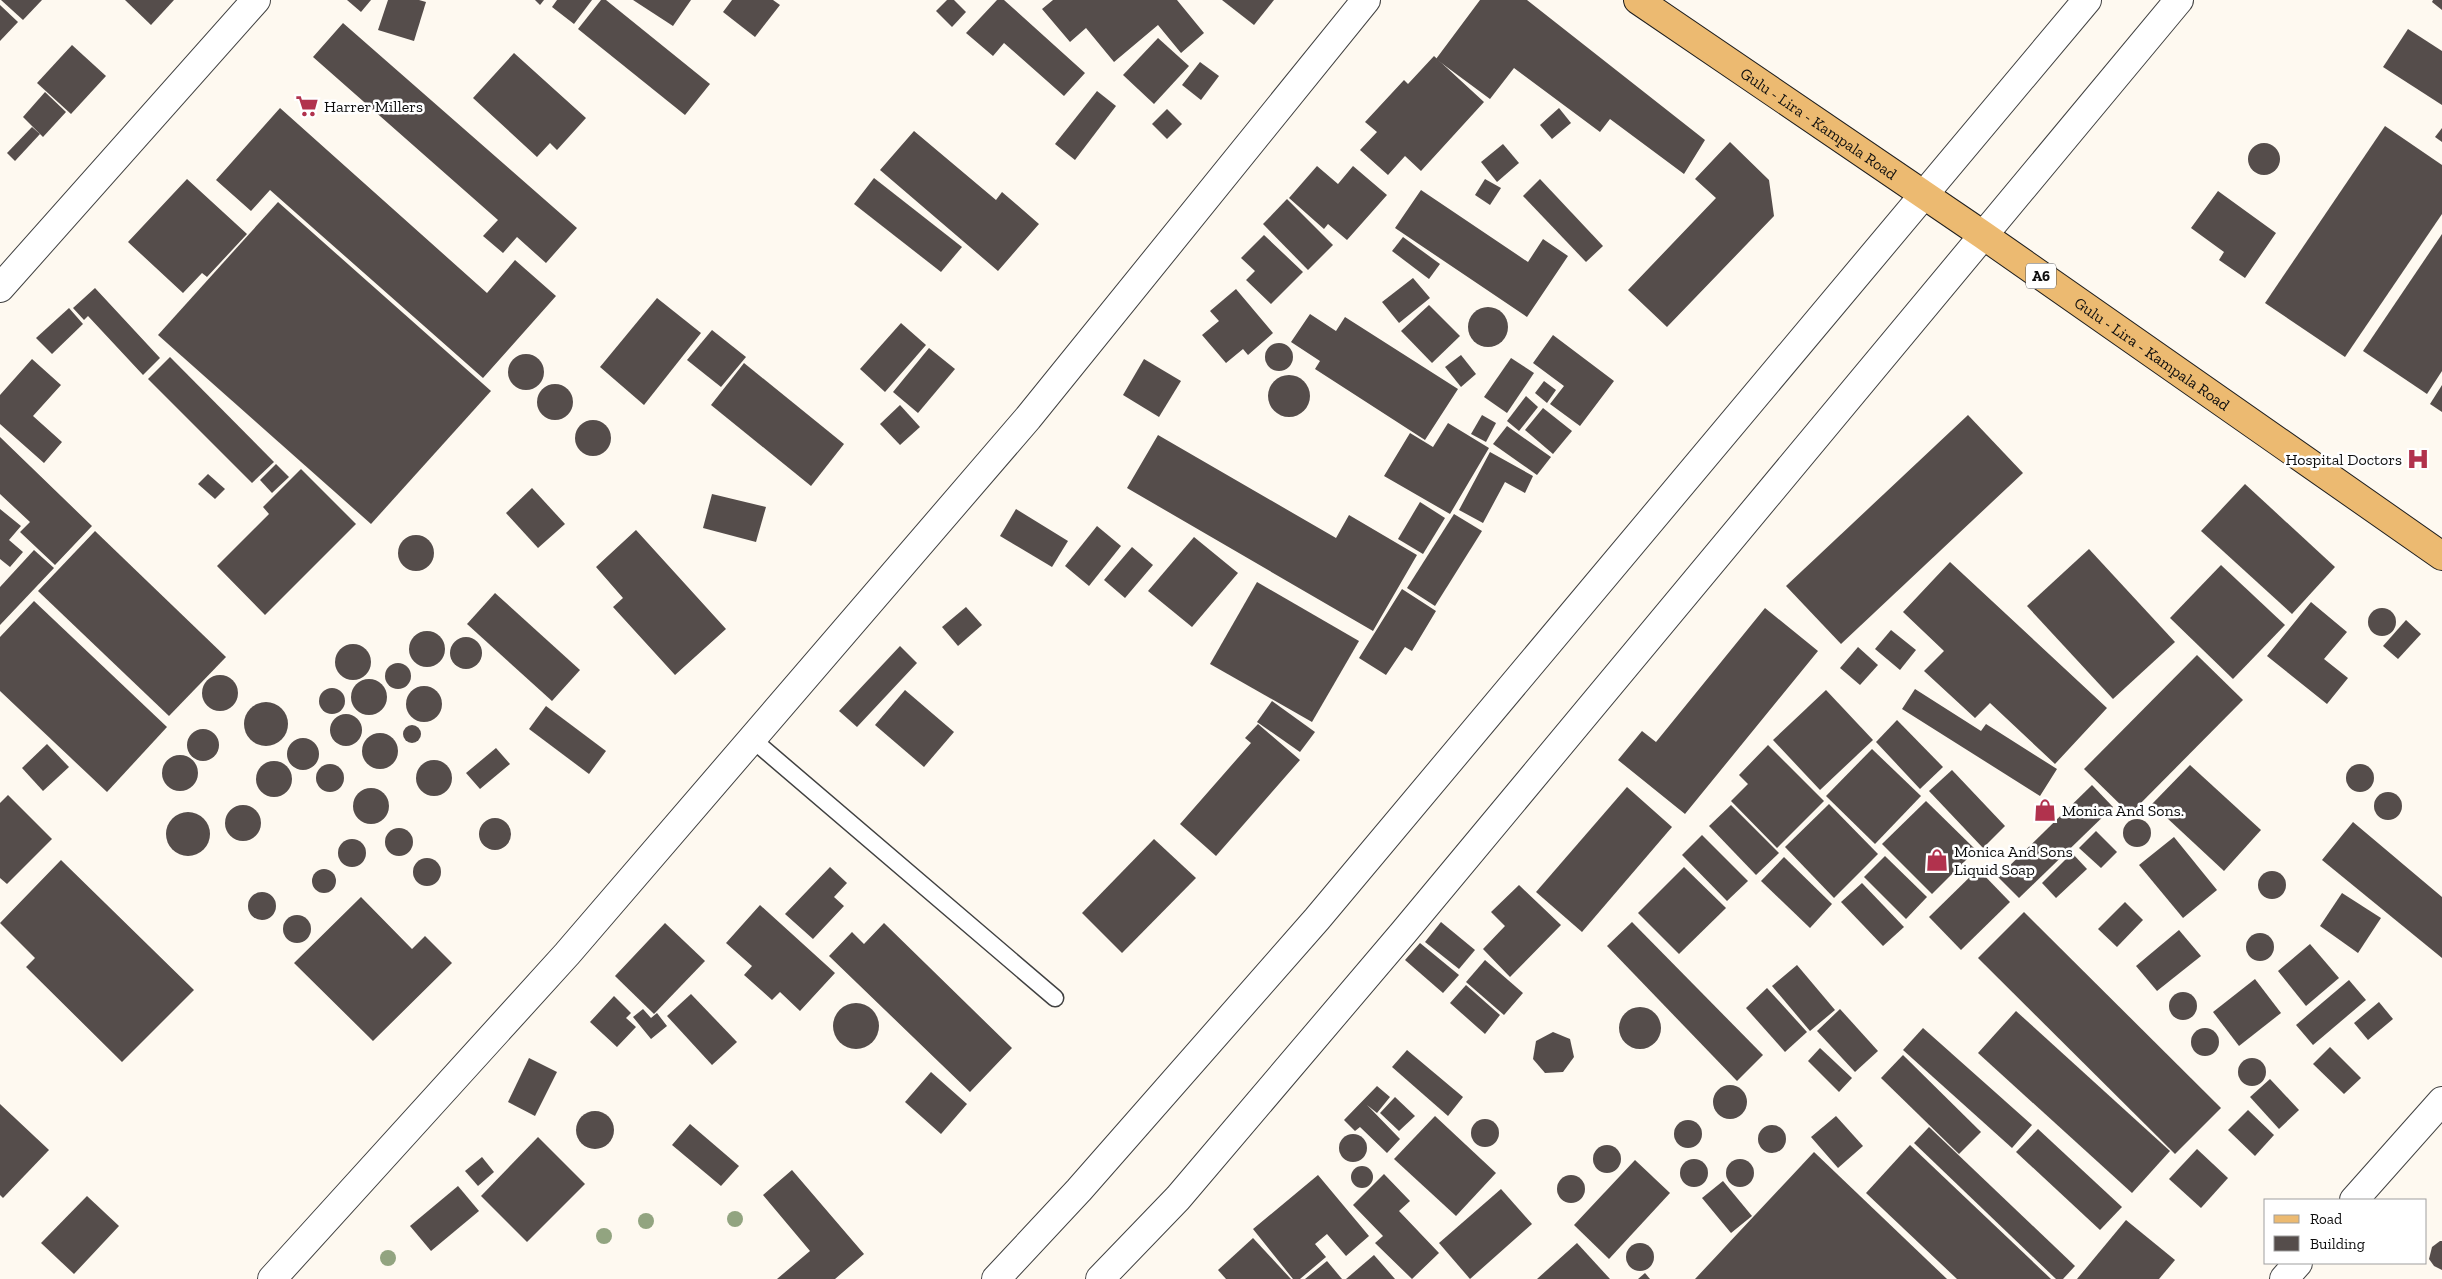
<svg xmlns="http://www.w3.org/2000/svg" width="2442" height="1279" font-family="'Zilla Slab',serif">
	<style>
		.building { fill: #554d4b }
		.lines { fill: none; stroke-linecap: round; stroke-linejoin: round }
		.service-casing { stroke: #414141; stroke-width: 19 }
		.minor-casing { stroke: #414141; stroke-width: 30 }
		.primary-casing { stroke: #1f1f1f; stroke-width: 30 }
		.service { stroke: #fff; stroke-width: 16 }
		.minor { stroke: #fff; stroke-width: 28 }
		.primary { stroke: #ecba71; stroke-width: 28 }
		.tree { fill: #92a480 }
		.labels { text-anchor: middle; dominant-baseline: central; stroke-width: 5; stroke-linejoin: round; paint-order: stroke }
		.shield { fill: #fff; stroke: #565656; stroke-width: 1 }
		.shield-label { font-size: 15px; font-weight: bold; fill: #0e0e0e }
		.poi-label { font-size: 16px; fill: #0e0e0e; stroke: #fff; text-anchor: start }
		.street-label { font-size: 16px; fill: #0e0e0e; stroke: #fff }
	</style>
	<rect width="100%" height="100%" fill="#fef9f0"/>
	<g class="building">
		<path d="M1,0h41l-19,20z"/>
		<path d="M125,0h49l-23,25z"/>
		<path d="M347,0h24l-10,12z"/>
		<path d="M388,0h31l7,2 -12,39 -36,-11z"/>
		<path d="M535,0h9l-4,5z"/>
		<path d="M557,0h35l-18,24 -22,-17z"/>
		<path d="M601,0h5l104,84 -25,31 -107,-86z"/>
		<path d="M633,0h58l-18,26z"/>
		<path d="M732,0h41l7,5 -25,32 -32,-25z"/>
		<path d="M947,0h7l12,12 -14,15 -16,-16z"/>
		<path d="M997,0h7l81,73 -21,23 -60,-53 -11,13 -27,-23z"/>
		<path d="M1053,0h124l27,33 -23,20 -23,-28 -44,37 -28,-34 -16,14 -28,-33z"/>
		<path d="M1222,0h52l-20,25z"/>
		<path d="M1480,0h47l178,140 -21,34 -74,-55 -10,13 -86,-64 -24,31 -54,-40z"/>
		<path d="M2433,0h9v10l-10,-8z"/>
		<path d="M0,5l18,17 -18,19z"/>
		<path d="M343,23l234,205 -31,35 -29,-26 -14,16 -20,-17 15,-16 -185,-163z"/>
		<path d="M2408,29l34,22v54l-59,-38z"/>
		<path d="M1158,38l31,28 -35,38 -31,-29z"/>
		<path d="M72,45l34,31 -35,38 -34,-31z"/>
		<path d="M514,53l72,65 -29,32 -7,-7 -13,14 -64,-59z"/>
		<path d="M1434,56l50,46 -63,69 -16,-15 -17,19 -28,-25 17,-18 -12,-10 39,-42 4,4z"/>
		<path d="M1200,62l19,14 -18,24 -19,-15z"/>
		<path d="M1097,91l19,15 -41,54 -20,-16z"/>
		<path d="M45,92l21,20 -23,25 -20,-20z"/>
		<path d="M280,108l207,185 28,-33 41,36 -73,82 -213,-188 -19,21 -35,-31z"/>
		<path d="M1559,108l12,15 -19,16 -12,-14z"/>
		<path d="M1167,109l15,15 -15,15 -15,-15z"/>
		<path d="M2385,126l57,39v49l-97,143 -80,-54z"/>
		<path d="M32,127l8,7 -25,27 -8,-8z"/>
		<path d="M2442,128v14l-7,-5z"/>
		<path d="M914,131l82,69 6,-8 37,32 -41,47 -118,-101z"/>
		<path d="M1730,142l39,38 5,36 -107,111 -39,-37 88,-92 -21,-19z"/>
		<circle cx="2264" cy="159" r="16"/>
		<path d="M1503,144l16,19 -22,19 -16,-20z"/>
		<path d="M1317,166l21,18 15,-18 34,29 -40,45 -19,-16 -4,5 -35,-31z"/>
		<path d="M874,178l88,69 -21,25 -87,-68z"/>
		<path d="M187,179l60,55 -40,43 -5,-4 -19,20 -55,-51z"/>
		<path d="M1485,179l16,9 -11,17 -15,-10z"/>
		<path d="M1540,179l63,67 -17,16 -63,-66z"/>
		<path d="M1421,190l107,72 15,-23 25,17 -41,61 -132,-89z"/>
		<path d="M2218,191l58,42 -31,45 -26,-18 5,-8 -33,-24z"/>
		<path d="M1287,199l46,46 -25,25 -45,-46z"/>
		<path d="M278,202l213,189 -120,133 -213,-189z"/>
		<path d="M2442,234v137l-15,23 -64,-43z"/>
		<path d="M1264,235l39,37 -32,32 -25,-24 9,-9 -14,-13z"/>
		<path d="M1403,237l37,27 -11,15 -37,-28z"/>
		<path d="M1413,278l17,20 -31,25 -17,-21z"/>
		<path d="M95,288l65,70 -17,17 -55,-59 -4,4 -11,-12z"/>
		<path d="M1236,289l37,44 -25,22 -5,-6 -17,14 -24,-28 17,-14 -9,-10z"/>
		<path d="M657,298l44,35 -57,72 -44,-38z"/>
		<path d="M1429,305l31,31 -28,27 -31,-32z"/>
		<circle cx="1488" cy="327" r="20"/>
		<path d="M69,308l14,16 -31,30 -16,-16z"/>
		<path d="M1310,314l26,17 9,-14 113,72 -33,51 -110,-71 5,-8 -29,-19z"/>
		<path d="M901,323l25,22 -41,47 -25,-23z"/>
		<path d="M712,330l34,27 -25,30 -34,-27z"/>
		<path d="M1553,335l61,46 -34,45 -30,-22 14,-18 -31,-23z"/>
		<circle cx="1279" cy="357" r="14"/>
		<path d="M929,348l26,21 -37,44 -25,-21z"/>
		<circle cx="526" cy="372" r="18"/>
		<path d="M1461,355l15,19 -15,13 -16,-20z"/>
		<path d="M170,357l104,105 -22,21 -104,-104z"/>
		<path d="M1511,358l23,15 -27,40 -23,-16z"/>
		<path d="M32,359l29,26 -28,31 29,26 -18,21 -44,-39v-29z"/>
		<path d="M1144,359l37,22 -22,36 -36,-22z"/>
		<path d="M744,363l100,81 -33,42 -100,-81z"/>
		<circle cx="1289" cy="396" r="21"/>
		<path d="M1544,381l12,9 -9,13 -12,-10z"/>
		<circle cx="555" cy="402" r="18"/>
		<path d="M2442,385v27l-12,-8z"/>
		<path d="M1526,396l12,11 -19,24 -12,-10z"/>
		<path d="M900,405l20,22 -20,18 -20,-21z"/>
		<path d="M1543,408l29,23 -19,23 -28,-24z"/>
		<path d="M1482,415l14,8 -10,19 -15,-8z"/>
		<path d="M1968,415l55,58 -182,171 -55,-58z"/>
		<circle cx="593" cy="438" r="18"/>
		<path d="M1448,423l41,25 -39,66 -66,-38 26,-43 23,14z"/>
		<path d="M1507,426l44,31 -14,18 -44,-31z"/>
		<path d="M1158,435l178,103 13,-23 68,40 -44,76 -246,-143z"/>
		<path d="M0,437l92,89 -37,39 -35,-33 10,-10 -30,-28z"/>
		<path d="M1490,452l43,24 -8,17 -20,-11 -22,41 -24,-13z"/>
		<path d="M276,464l13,13 -17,16 -12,-13z"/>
		<path d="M301,469l55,55 -91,91 -48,-49 52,-52 -6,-7z"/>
		<path d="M208,474l17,15 -10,10 -17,-15z"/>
		<path d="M2245,484l90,83 -43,47 -91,-83z"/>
		<path d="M532,488l33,36 -27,24 -32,-35z"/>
		<path d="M712,494l54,13 -10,35 -53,-14z"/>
		<path d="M1420,502l25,16 -22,36 -25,-15z"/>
		<path d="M0,509l21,17 -12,14 14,12 -13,15 -10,-8z"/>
		<path d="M1016,509l52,32 -16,26 -52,-31z"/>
		<path d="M1454,514l28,17 -47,75 -28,-18z"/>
		<path d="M1097,526l24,20 -32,40 -24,-20z"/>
		<path d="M636,530l90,99 -51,46 -62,-68 10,-9 -27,-31z"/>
		<path d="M95,531l131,126 -57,59 -131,-125z"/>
		<circle cx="416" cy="553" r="18"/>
		<path d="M1194,537l44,36 -46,54 -44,-36z"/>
		<path d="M1132,547l21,18 -28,33 -21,-18z"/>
		<path d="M2089,549l86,93 -62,57 -86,-93z"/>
		<path d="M34,550l20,18 -54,57v-38z"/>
		<path d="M1950,562l157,146 -52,56 -65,-61 -15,15 -51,-47 20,-20 -41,-39z"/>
		<path d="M2221,565l64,60 -52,54 -63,-61z"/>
		<path d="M1257,582l102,59 -47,81 -102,-58z"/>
		<path d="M1402,589l34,22 -24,40 -7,-4 -19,28 -27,-17z"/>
		<path d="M495,593l85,77 -28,31 -85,-77z"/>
		<path d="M34,601l133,126 -60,65 -107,-101v-54z"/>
		<path d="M2311,602l36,30 -23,27 24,19 -21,26 -60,-48z"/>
		<path d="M966,607l16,18 -24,21 -16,-19z"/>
		<circle cx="2382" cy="622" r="14"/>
		<path d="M1765,608l53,43 -133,163 -67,-54 24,-29 14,11z"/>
		<path d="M2406,620l15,14 -23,25 -15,-13z"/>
		<path d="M1891,630l25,20 -16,20 -25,-21z"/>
		<circle cx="427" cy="649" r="18"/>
		<circle cx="466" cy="653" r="16"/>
		<circle cx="353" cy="662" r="18"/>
		<path d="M900,646l17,17 -60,64 -18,-16z"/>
		<path d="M1858,647l20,18 -18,20 -20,-17z"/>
		<path d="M2197,655l46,45 -113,114 -46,-45z"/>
		<circle cx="398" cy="676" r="13"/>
		<circle cx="220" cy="693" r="18"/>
		<circle cx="369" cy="697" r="18"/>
		<circle cx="424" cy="704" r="18"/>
		<circle cx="332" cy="701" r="13"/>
		<path d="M1915,689l66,42 5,-7 71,45 -17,27 -138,-87z"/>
		<path d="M905,690l49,42 -30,35 -49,-42z"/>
		<path d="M1826,690l47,50 -53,50 -47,-50z"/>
		<path d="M1272,701l43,31 -15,20 -43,-30z"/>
		<circle cx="266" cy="724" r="22"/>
		<path d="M546,706l60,45 -17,23 -60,-45z"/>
		<circle cx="346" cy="730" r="16"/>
		<path d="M1897,720l46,47 -23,22 -44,-47z"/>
		<path d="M1258,724l42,36 -84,96 -36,-32 71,-81 -6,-5z"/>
		<circle cx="412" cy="734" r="9"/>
		<circle cx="203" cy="745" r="16"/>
		<circle cx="380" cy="751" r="18"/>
		<circle cx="303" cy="754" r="16"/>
		<path d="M47,744l22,23 -26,24 -21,-23z"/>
		<path d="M1768,745l56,56 -47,47 -46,-47 17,-17 -9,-9z"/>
		<path d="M496,748l14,16 -30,25 -14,-16z"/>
		<path d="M1872,749l49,47 -46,48 -49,-48z"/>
		<circle cx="180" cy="773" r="18"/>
		<circle cx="434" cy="778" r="18"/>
		<circle cx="274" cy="779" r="18"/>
		<circle cx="330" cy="778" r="14"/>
		<circle cx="2360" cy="778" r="14"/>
		<path d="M2190,765l71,65 -37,41 -72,-67z"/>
		<path d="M1952,770l53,56 -22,22 -54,-57z"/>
		<path d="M2092,785l21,22 -94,91 -21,-21z"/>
		<path d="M1627,787l45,40 -90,105 -46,-40z"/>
		<circle cx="371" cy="806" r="18"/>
		<circle cx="2388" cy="806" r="14"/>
		<path d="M8,795l44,44 -45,45 -7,-6v-75z"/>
		<path d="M1926,801l50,49 -44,44 -50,-50z"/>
		<path d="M1829,804l49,50 -44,44 -49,-51z"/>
		<path d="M1731,805l48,48 -23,22 -47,-49z"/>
		<circle cx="243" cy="823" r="18"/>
		<circle cx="188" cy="834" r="22"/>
		<circle cx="495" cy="834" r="16"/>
		<circle cx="2137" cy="833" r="14"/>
		<path d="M2353,822l89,75v61l-120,-98z"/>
		<circle cx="399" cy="842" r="14"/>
		<path d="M2096,831l21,21 -16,16 -22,-20z"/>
		<path d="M1702,835l46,46 -21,20 -45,-46z"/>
		<path d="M2174,837l43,53 -34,28 -44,-53z"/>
		<circle cx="352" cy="853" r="14"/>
		<path d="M1154,839l42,39 -74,75 -40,-40z"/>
		<path d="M2072,853l15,16 -31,29 -14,-15z"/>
		<path d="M1885,856l42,41 -21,22 -42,-42z"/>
		<path d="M1784,857l48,47 -22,24 -49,-47z"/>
		<circle cx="427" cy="872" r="14"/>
		<path d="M61,860l133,130 -72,72 -96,-95 9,-9 -35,-35z"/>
		<path d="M830,867l17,16 -13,14 10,9 -31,33 -28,-25z"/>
		<path d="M1684,867l42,41 -47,46 -41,-41z"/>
		<path d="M1978,869l32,33 -49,48 -32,-33z"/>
		<circle cx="324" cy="881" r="12"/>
		<circle cx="2272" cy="885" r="14"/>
		<path d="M1862,883l42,44 -21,19 -42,-44z"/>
		<path d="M1519,885l42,40 -51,52 -27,-28 22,-23 -14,-14z"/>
		<circle cx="262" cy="906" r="14"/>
		<path d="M2342,893l39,25 -23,35 -38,-27z"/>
		<path d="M361,897l51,52 13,-13 27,27 -79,78 -79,-78z"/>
		<path d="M2125,902l18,18 -26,27 -19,-18z"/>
		<path d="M760,905l75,68 -35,38 -20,-19 -8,8 -28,-25 8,-9 -26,-23z"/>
		<path d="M2024,912l197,196 -46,46 -197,-196z"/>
		<circle cx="297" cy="929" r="14"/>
		<path d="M1441,922l34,28 -16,19 -34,-27z"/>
		<path d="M1632,922l131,133 -26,26 -130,-135z"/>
		<path d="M665,923l40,38 -51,53 -39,-38z"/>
		<path d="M884,923l128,125 -42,44 -141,-136 23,-24 12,12z"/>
		<path d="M2179,930l22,26 -44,35 -21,-25z"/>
		<circle cx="2260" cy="947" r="14"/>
		<path d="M1420,943l39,32 -16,18 -38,-33z"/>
		<path d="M2310,944l29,34 -33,28 -28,-35z"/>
		<path d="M1485,960l38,33 -19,22 -38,-33z"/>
		<path d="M1797,965l38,45 -25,21 -38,-45z"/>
		<path d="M2255,979l26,34 -42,33 -26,-34z"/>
		<path d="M2349,980l17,20 -53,45 -17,-20z"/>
		<path d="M1466,985l34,30 -15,19 -35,-31z"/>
		<path d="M1767,988l40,44 -22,20 -39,-44z"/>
		<circle cx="2183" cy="1006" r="14"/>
		<path d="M691,994l46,48 -25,23 -45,-49z"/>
		<path d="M614,996l17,17 -5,5 10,9 -19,20 -27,-25z"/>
		<path d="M2379,1002l14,17 -25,21 -14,-17z"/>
		<circle cx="856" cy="1026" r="23"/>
		<circle cx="1640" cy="1028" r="21"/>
		<path d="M643,1009l8,9 6,-5 10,13 -16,13 -18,-22z"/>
		<path d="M1840,1009l38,42 -23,21 -38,-41z"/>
		<path d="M2016,1011l154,140 -38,42 -154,-140z"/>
		<circle cx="2205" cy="1042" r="14"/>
		<path d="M1923,1028l109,97 -20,23 -109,-98z"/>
		<path d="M1553,1032l17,7 4,18 -11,15 -18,1 -12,-14 3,-18z"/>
		<path d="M2330,1047l31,31 -17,16 -31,-30z"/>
		<path d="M1820,1048l32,30 -13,14 -31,-31z"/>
		<path d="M1407,1050l56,47 -15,19 -56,-49z"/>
		<path d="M1903,1055l78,77 -22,22 -78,-76z"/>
		<circle cx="2252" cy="1072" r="14"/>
		<path d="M529,1058l28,14 -22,44 -27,-14z"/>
		<path d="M931,1072l36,32 -26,30 -36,-32z"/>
		<path d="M2270,1079l29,31 -20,19 -29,-32z"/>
		<circle cx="1730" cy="1102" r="17"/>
		<path d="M1377,1086l13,11 -13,16 -10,-8 33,34 -13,14 -27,-26 -5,4 -11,-11z"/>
		<path d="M1395,1097l20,19 -16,15 -19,-18z"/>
		<path d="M0,1104l49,46 -46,48 -3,-3z"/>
		<path d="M2248,1110l26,25 -19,21 -27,-26z"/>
		<circle cx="595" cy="1130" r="19"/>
		<path d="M1435,1116l61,57 -40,43 -62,-57z"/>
		<path d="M1836,1116l27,30 -25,22 -27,-31z"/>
		<circle cx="1485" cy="1133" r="14"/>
		<circle cx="1688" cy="1134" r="14"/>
		<path d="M690,1124l49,42 -18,20 -49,-41z"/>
		<circle cx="1772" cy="1139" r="14"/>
		<path d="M1929,1127l146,139 -12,13h-7l-142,-136z"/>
		<path d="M2038,1129l84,78 -22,23 -84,-78z"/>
		<circle cx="1353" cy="1148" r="14"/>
		<path d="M538,1137l47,47 -58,58 -46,-46z"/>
		<circle cx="1607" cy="1159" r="14"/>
		<path d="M1910,1145l141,134h-94l-91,-86z"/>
		<path d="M2197,1149l31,29 -27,30 -32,-29z"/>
		<path d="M1814,1152l133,127h-252z"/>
		<path d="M482,1157l12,15 -16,14 -13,-15z"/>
		<circle cx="1694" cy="1173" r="14"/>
		<circle cx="1740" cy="1173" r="14"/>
		<path d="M1635,1160l35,33 -61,66 -35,-34z"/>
		<circle cx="1362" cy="1177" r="11"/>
		<path d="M792,1170l72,84 -29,25h-58l33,-28 -47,-56z"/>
		<path d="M1384,1174l26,27 -11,10 40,42 -27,26 -37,-36 8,-7 -30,-31z"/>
		<circle cx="1571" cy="1189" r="14"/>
		<path d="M1318,1175l51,61 -23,20 -19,-22 -12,10 11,13 -26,22h-7l-40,-50z"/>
		<path d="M1723,1181l29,35 -21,17 -29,-35z"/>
		<path d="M458,1186l21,25 -48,40 -21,-25z"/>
		<path d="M1501,1189l31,35 -62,55 -31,-36z"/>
		<path d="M87,1196l32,30 -45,48 -33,-31z"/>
		<path d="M2126,1220l49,40 -16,19h-82z"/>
		<path d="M1253,1238l38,41h-65l-8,-9z"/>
		<path d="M2440,1241h2v29l-8,-4 -5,-7 3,-12z"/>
		<circle cx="1640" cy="1257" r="14"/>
		<path d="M1577,1243l33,36h-73z"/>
		<path d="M1374,1255l21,24h-49z"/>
		<path d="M1327,1261l15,18h-37z"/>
		<path d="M1645,1273l5,6h-12z"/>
	</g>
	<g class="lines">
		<defs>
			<path id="service" d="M752,739l303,259"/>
			<g id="minor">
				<path d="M0,288l256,-288"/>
				<path d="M2354,1200l88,-99"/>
				<path d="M272,1279l295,-325 461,-536 338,-418"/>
				<path d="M996,1279l83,-89 238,-271 770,-919"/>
				<path d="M1100,1279l78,-81 226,-266 775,-932"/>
				<path d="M2284,1279l14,-16"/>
			</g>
			<g id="primary">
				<path id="s1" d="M1638,0l345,235 459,321"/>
			</g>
		</defs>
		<use href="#service" class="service-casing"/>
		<use href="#minor" class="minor-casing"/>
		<use href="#primary" class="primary-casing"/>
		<use href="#service" class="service"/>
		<use href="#minor" class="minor"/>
		<use href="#primary" class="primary"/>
	</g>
	<g class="tree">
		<circle cx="735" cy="1219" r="8"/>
		<circle cx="646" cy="1221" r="8"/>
		<circle cx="604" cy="1236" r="8"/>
		<circle cx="388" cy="1258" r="8"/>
	</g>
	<defs>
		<symbol id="supermarket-bare" viewBox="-9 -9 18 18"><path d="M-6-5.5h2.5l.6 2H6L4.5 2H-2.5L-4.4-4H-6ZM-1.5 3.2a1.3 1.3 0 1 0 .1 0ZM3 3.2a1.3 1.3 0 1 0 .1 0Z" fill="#b1324d" stroke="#fff" stroke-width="2.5" paint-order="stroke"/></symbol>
		<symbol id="hospital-bare" viewBox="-9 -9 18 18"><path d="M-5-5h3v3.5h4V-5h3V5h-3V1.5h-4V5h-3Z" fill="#b1324d" stroke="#fff" stroke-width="2.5" paint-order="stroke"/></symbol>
		<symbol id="shop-bare" viewBox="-9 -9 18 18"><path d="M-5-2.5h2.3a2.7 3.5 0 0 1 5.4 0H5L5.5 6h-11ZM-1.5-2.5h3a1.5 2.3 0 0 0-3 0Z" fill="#b1324d" stroke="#fff" stroke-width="2.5" paint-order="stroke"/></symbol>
	</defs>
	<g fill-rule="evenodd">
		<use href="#supermarket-bare" x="291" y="90" width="32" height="32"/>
		<use href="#hospital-bare" x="2402" y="443" width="32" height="32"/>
		<use href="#shop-bare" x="2029" y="794" width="32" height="32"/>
		<use href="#shop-bare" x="1921" y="844" width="32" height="32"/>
	</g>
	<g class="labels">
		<rect class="shield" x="2026" y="263.5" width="30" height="25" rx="4"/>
		<g class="shield-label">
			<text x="2041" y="276">A6</text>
		</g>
		<g class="poi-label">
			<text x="324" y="106">Harrer Millers</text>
			<text x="2402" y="459" text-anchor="end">Hospital Doctors</text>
			<text x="2062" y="810">Monica And Sons.</text>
			<text x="1954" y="851">Monica And Sons<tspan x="1954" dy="18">Liquid Soap</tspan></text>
		</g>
		<g class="street-label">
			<text stroke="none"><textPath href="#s1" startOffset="219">Gulu - Lira - Kampala Road</textPath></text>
			<text stroke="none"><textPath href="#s1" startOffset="624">Gulu - Lira - Kampala Road</textPath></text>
		</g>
	</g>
	<rect x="2264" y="1199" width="162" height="65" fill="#ffffff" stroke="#9f9f9f"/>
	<rect x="2274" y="1215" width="25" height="8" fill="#ecba71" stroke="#9f9f9f"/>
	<text x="2310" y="1224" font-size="15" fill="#0e0e0e">Road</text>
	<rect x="2274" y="1236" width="25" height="15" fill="#554d4b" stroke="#9f9f9f"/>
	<text x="2310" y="1249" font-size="15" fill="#0e0e0e">Building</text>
</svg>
